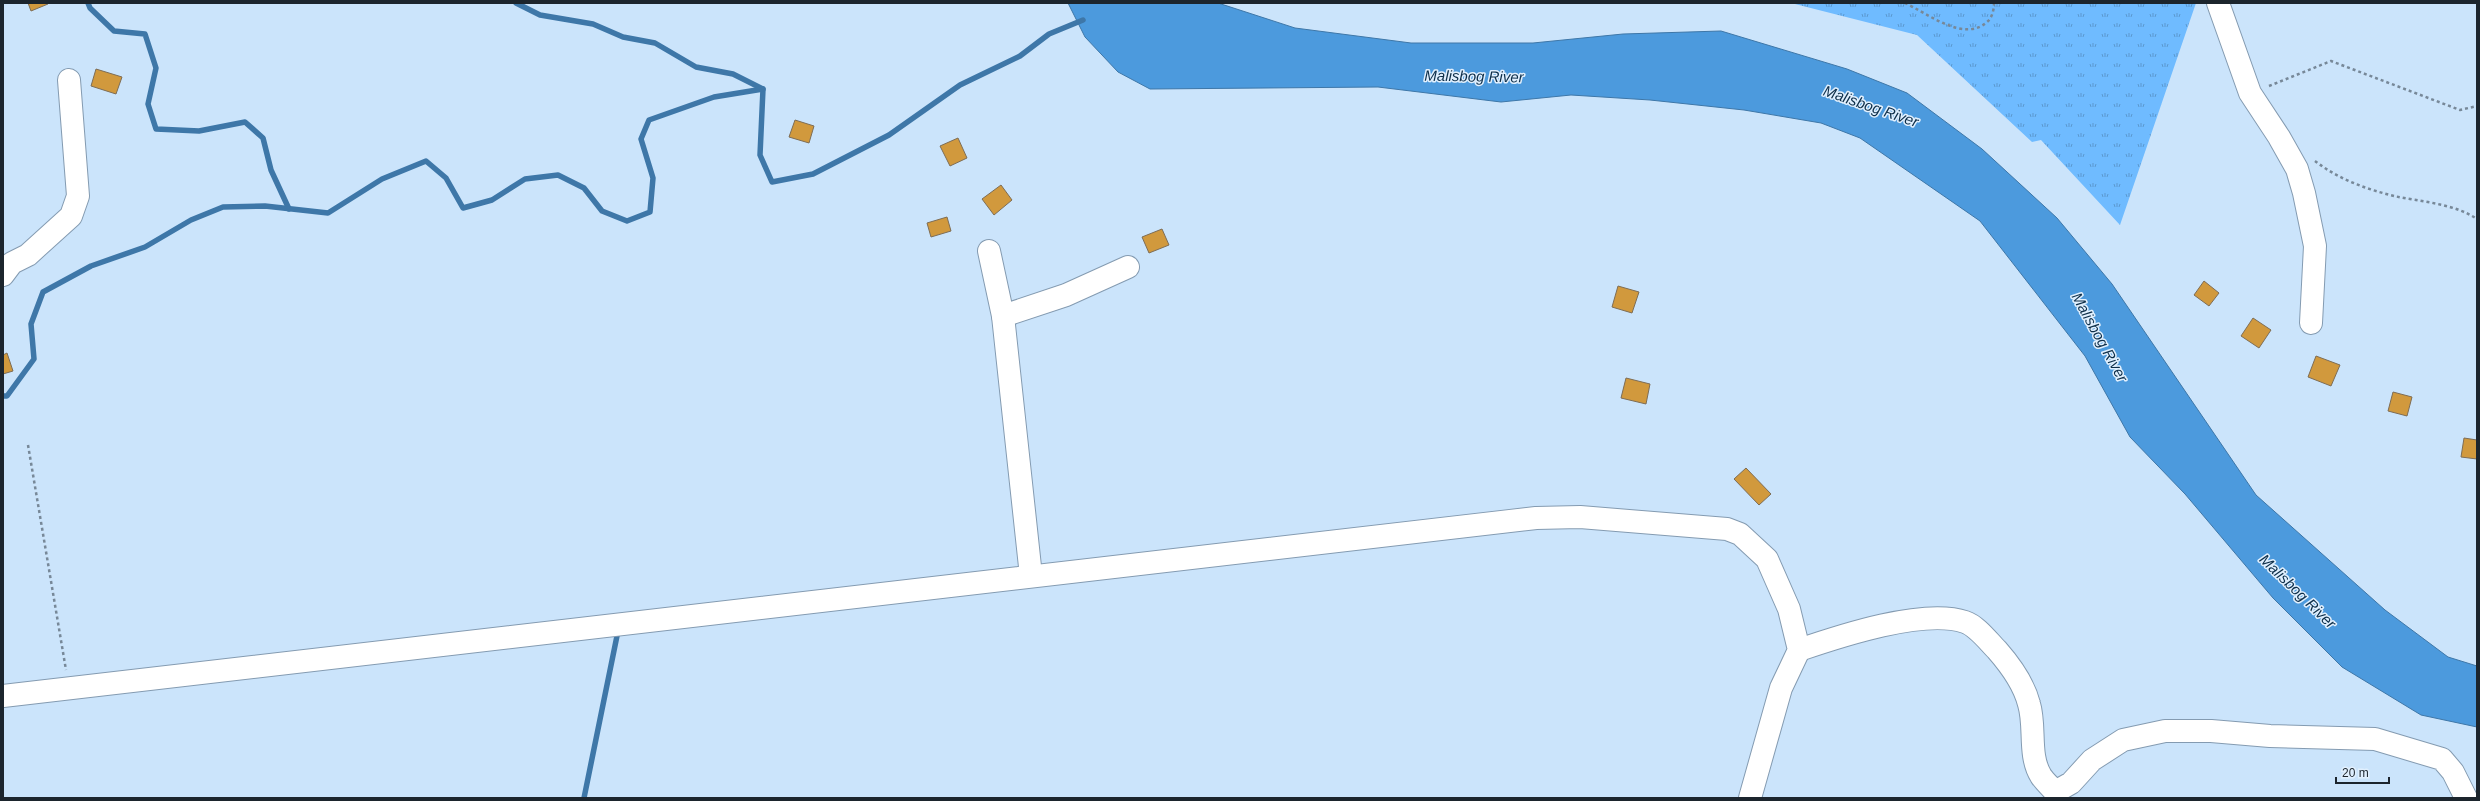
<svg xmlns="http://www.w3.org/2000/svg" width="2480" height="801" font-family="Helvetica,sans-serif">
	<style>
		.grass { fill: url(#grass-tufts) }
		.water { fill: #4c9add; stroke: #3e77a8 }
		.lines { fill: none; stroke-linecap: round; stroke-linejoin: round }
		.stream { stroke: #3e77a8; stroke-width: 5.5 }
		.building { fill: #d1993d; stroke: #7e6d55 }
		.minor-casing { stroke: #849bb1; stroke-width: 24 }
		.path { stroke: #778898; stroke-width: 2.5; stroke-dasharray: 3 3; stroke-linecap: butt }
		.minor { stroke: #fff; stroke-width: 22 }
		.labels { text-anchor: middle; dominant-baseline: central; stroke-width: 3; stroke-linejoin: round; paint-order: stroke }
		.water-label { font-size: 15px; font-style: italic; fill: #0d2e49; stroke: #e1f0fe }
	</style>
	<defs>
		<pattern id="grass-tufts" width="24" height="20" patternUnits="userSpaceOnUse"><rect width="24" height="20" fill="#6fbbff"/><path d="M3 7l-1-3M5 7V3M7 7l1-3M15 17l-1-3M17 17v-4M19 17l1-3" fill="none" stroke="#5a98cf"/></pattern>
	</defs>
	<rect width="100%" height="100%" fill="#cbe4fb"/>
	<path class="grass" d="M1791,3h405l-76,222 -79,-85 -9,2 -115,-107z"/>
	<path class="water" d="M1068,3h150l77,25 116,15h122l90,-9 98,-3 126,38 60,24 75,56 75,69 55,66 144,211 129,115 63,47 29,9v61l-56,-12 -79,-48 -69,-69 -88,-104 -55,-57 -45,-81 -105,-135 -120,-83 -39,-15 -77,-13 -94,-10 -79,-5 -70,7 -123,-15 -228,2 -32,-17 -33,-35z"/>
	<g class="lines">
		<g class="stream">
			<path d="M88,3l2,5 24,23 31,3 11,34 -8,36 8,25 43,2 46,-9 18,16 8,32 18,39"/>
			<path d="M516,3l24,12 53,9 30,13 32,6 41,24 37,7 30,15 -3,66 12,27 41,-8 76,-39 71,-50 60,-29 29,-22 34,-14"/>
			<path d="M3,396h4l27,-37 -3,-35 12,-32 48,-26 54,-19 46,-27 32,-13 42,-1 63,7 54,-34 44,-18 20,17 17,30 29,-8 33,-21 33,-4 26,13 18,23 25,10 23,-9 3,-34 -12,-39 8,-19 65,-23 49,-8"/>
			<path d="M584,798l34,-167"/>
		</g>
	</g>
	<g class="building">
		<path d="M28,3h19l1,1 -17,7z"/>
		<path d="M96,69l26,8 -6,17 -25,-8z"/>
		<path d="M795,120l19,6 -5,17 -20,-6z"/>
		<path d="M958,138l9,20 -17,8 -10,-20z"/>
		<path d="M1001,185l11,15 -18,15 -12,-16z"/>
		<path d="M947,217l4,14 -20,6 -4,-14z"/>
		<path d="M1162,229l7,16 -20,8 -7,-16z"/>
		<path d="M2204,281l15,12 -10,13 -15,-11z"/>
		<path d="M1618,286l21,6 -7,21 -20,-6z"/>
		<path d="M2253,318l18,12 -12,18 -18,-12z"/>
		<path d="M7,353l6,18 -10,3v-19z"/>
		<path d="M2316,356l24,9 -9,21 -23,-9z"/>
		<path d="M1626,378l24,6 -4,20 -25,-6z"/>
		<path d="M2393,392l19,5 -5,19 -19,-5z"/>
		<path d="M2464,438l13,2v19l-16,-2z"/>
		<path d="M1746,468l25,26 -12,11 -25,-26z"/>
	</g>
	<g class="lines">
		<defs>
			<g id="minor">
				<path d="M2218,3l32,90 29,44 18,32 7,24 11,53 -4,77"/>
				<path d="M989,251l14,65 28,260"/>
				<path d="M3,275l9,-12 16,-8 43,-39 7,-20 -9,-116"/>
				<path d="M1003,316l63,-21 62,-28"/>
				<path d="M1799,650c41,-14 125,-42 166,-28 12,4 23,19 32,28 14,16 27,34 32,54 7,23 -1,51 12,72 4,6 10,11 14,16l16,-9 21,-23 31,-20 42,-9h46l59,5 105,3 67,20 11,13 13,26"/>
				<path d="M3,696l1533,-178 44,-1 147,12 13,5 27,25 22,50 10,41 -18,38 -31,110"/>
			</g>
		</defs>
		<use href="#minor" class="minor-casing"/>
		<g class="path">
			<path d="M1905,3c22,10 59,40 82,19 5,-4 7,-12 7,-19"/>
			<path d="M2269,86l62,-25 129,49 17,-4"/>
			<path d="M2315,161c23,18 51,28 79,35 27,6 59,7 83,23"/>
			<path d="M28,445l38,225"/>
		</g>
		<use href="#minor" class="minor"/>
	</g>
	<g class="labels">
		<g class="water-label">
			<text transform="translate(1474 76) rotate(1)">Malisbog River</text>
			<text transform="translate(1871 106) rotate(19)">Malisbog River</text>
			<text transform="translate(2100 337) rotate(61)">Malisbog River</text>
			<text transform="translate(2298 591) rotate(44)">Malisbog River</text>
		</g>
	</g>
	<rect width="2480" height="801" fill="none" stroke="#1c252d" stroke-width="8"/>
	<path d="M2336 777v6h53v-6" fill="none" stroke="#1c252d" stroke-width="2"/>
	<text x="2342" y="777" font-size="12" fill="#1c252d" stroke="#e1f0fe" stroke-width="3" paint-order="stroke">20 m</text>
</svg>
